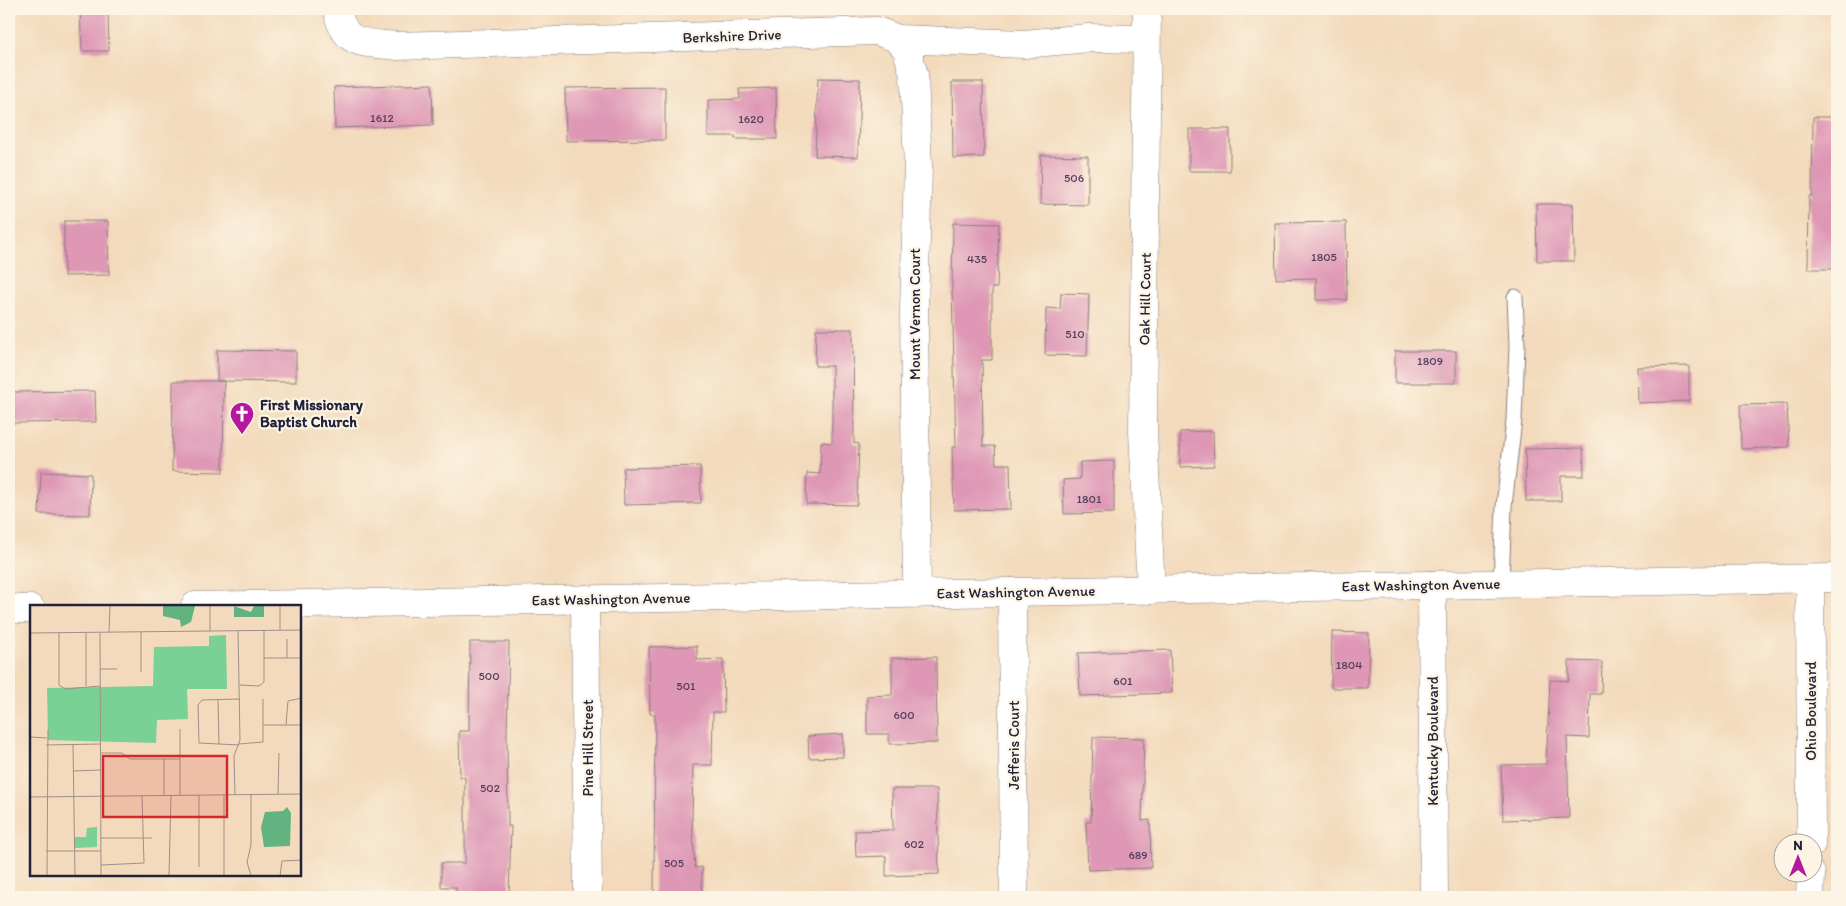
<svg xmlns="http://www.w3.org/2000/svg" width="1846" height="906" font-family="Itim,sans-serif">
	<style>
		.building { fill: #de97b5 }
		.lines { fill: none; stroke-linecap: round; stroke-linejoin: round }
		.service-casing { stroke: #8a7e7c; stroke-width: 17 }
		.minor-casing { stroke: #8a7e7c; stroke-width: 29 }
		.tertiary-casing { stroke: #8a7e7c; stroke-width: 29 }
		.service { stroke: #fff; stroke-width: 15 }
		.minor { stroke: #fff; stroke-width: 28 }
		.tertiary { stroke: #fff; stroke-width: 28 }
		.labels { text-anchor: middle; dominant-baseline: central; stroke-width: 4.5; stroke-linejoin: round; paint-order: stroke }
		.number-label { font-size: 12px; fill: #513f5a }
		.street-label { font-size: 15px; fill: #22223b; stroke: #fcf5e5 }
		.poi-label { font-size: 15px; font-weight: bold; fill: #22223b; stroke: #fcf5e5; text-anchor: start }
		.inset-road { fill: none; stroke: #9f9088; stroke-width: 1 }
		.view { fill: #d62828; fill-opacity: 0.15; stroke: #d62828; stroke-width: 2.5 }
		.inset-edge { fill: none; stroke: #22223b; stroke-width: 2.5 }
	</style>
	<rect width="100%" height="100%" fill="#fcf5e5"/>
	<filter id="ink" filterUnits="userSpaceOnUse"><feTurbulence type="fractalNoise" baseFrequency=".02" numOctaves="2"/><feDisplacementMap in="SourceGraphic" scale="10" xChannelSelector="R" yChannelSelector="G"/><feConvolveMatrix kernelMatrix="1 2 1 2 8 2 1 2 1" color-interpolation-filters="sRGB"/></filter>
	<filter id="wash" filterUnits="userSpaceOnUse"><feTurbulence type="fractalNoise" baseFrequency=".0096" numOctaves="4" result="noise"/><feDisplacementMap in="SourceGraphic" scale="20" xChannelSelector="R" yChannelSelector="G"/><feGaussianBlur stdDeviation="1.12" result="paint"/><feColorMatrix in="noise" values="0 0 0 0 0 0 0 0 0 0 0 0 0 0 0 0 0 1.4 0 .05"/><feComposite in="paint" operator="in"/></filter>
	<g filter="url(#wash)">
		<rect width="100%" height="100%" fill="#f3dabc"/>
		<g id="blocks">
			<g class="building">
				<path d="M80,12h28l1,39h-27z"/>
				<path d="M818,78l42,1 -2,78 -43,-1z"/>
				<path d="M952,82h31l1,75 -31,1z"/>
				<path d="M432,84l1,41 -98,3 -1,-41z"/>
				<path d="M665,87v53l-99,1 -1,-53z"/>
				<path d="M776,88l1,51h-42v-3h-27v-36l32,-1 -1,-10z"/>
				<path d="M1813,117h24v152h-29l1,-73h3z"/>
				<rect x="1189" y="129" width="41" height="42"/>
				<path d="M1041,155l47,1v49l-48,-1z"/>
				<path d="M1536,204h37l1,57h-37z"/>
				<path d="M64,221h44l1,54 -45,1z"/>
				<path d="M1346,222l1,78h-31v-22l-40,1 -1,-56z"/>
				<path d="M953,223l46,1 -2,64h-5v72h-10l1,86h12l1,18h14l1,45 -57,1 -2,-63h4l-4,-160z"/>
				<path d="M1061,293l28,1 -2,62 -42,-1 1,-47 14,1z"/>
				<path d="M816,329h37l1,114 5,1 -2,61 -51,-1 1,-31 13,1 1,-32 11,1v-77h-17z"/>
				<path d="M217,350l79,1v31l-79,-1z"/>
				<rect x="1395" y="351" width="61" height="32"/>
				<path d="M1689,366v35l-51,2 -1,-36z"/>
				<path d="M173,381h51l-1,91 -51,-1z"/>
				<path d="M95,391l1,31 -85,1 -1,-31z"/>
				<path d="M1787,404l2,43 -48,2 -1,-44z"/>
				<path d="M1213,431l1,35 -34,1v-35z"/>
				<path d="M1583,448l1,28h-23v25h-35l-1,-52z"/>
				<path d="M1114,461v52l-50,1 -1,-34 17,-1v-17z"/>
				<path d="M700,466l1,37 -77,2 -1,-37z"/>
				<path d="M41,472l50,2 -1,41 -51,-1z"/>
				<path d="M1332,632l37,1 -1,55h-37z"/>
				<path d="M470,642h39l-2,92 1,92h3l-2,71h-53v-10h-15v-24h24v-86h-5l-1,-46h10z"/>
				<path d="M697,646v14l26,-1 1,53h-11l-1,53h-19l-1,55 3,48 7,-1v30h-48l1,-183h-5l-1,-67z"/>
				<path d="M1170,650l2,43 -92,3 -2,-43z"/>
				<path d="M936,657l1,86 -48,1v-10h-22v-38l25,-1v-37z"/>
				<path d="M1569,661l33,1 -1,32h-11l-1,44 -22,-1 2,81 -66,2 -2,-55 45,-1 4,-84 19,1z"/>
				<path d="M843,734v23l-34,1 -1,-22z"/>
				<path d="M1093,737l51,1 -2,83 8,-1 1,48 -63,2 -2,-48h5z"/>
				<path d="M892,789h45l2,85 -53,2v-20l-30,1 -1,-26 38,-1z"/>
			</g>
		</g>
	</g>
	<g filter="url(#ink)">
		<use href="#blocks" fill-opacity="0" stroke="#8a7e7c" stroke-width="1"/>
		<g class="lines">
			<defs>
				<path id="service" d="M1501,584l3,-78 10,-86 3,-74 -2,-49"/>
				<g id="minor">
					<path d="M337,9c7,39 28,33 61,37l479,-15 21,8 126,5 65,-6 57,1"/>
					<path d="M1147,9l-4,422 8,159"/>
					<path d="M898,39l9,11 7,25 4,92 -4,144 3,283"/>
					<path d="M1810,579l1,265"/>
					<path d="M1432,585l2,312"/>
					<path d="M1012,592l2,305"/>
					<path d="M585,599l3,298"/>
					<path d="M1810,897l1,-23"/>
				</g>
				<g id="tertiary">
					<path d="M195,606l1642,-28"/>
					<path d="M9,609h22"/>
				</g>
			</defs>
			<use href="#service" class="service-casing"/>
			<use href="#minor" class="minor-casing"/>
			<use href="#tertiary" class="tertiary-casing"/>
			<use href="#service" class="service"/>
			<use href="#minor" class="minor"/>
			<use href="#tertiary" class="tertiary"/>
		</g>
	</g>
	<defs>
		<symbol id="church-pin" viewBox="-11 -11 22 30"><path d="M0 17L-7.5 6A9.5 9.5 0 1 1 7.5 6Z" fill="#b5179e" stroke="#fcf5e5"/><path d="M-1.2-6h2.4v3.5h3.3v2.4h-3.3V6h-2.4V-.1h-3.3v-2.4h3.3Z" fill="#fff"/></symbol>
	</defs>
	<g fill-rule="evenodd">
		<use href="#church-pin" x="228" y="400" width="28" height="38"/>
	</g>
	<g class="labels">
		<g class="number-label">
			<text x="382" y="118">1612</text>
			<text x="751" y="119">1620</text>
			<text x="1074" y="178">506</text>
			<text x="1324" y="257">1805</text>
			<text x="977" y="259">435</text>
			<text x="1075" y="334">510</text>
			<text x="1430" y="361">1809</text>
			<text x="1089" y="499">1801</text>
			<text x="1349" y="665">1804</text>
			<text x="489" y="676">500</text>
			<text x="1123" y="681">601</text>
			<text x="686" y="686">501</text>
			<text x="904" y="715">600</text>
			<text x="490" y="788">502</text>
			<text x="914" y="844">602</text>
			<text x="1138" y="855">689</text>
			<text x="674" y="863">505</text>
		</g>
		<g class="street-label">
			<text transform="translate(732 36) rotate(-2)">Berkshire Drive</text>
			<text transform="translate(1145 299) rotate(-89)">Oak Hill Court</text>
			<text transform="translate(915 314) rotate(-90)">Mount Vernon Court</text>
			<text transform="translate(1421 585) rotate(-1)">East Washington Avenue</text>
			<text transform="translate(1016 592) rotate(-1)">East Washington Avenue</text>
			<text transform="translate(611 599) rotate(-1)">East Washington Avenue</text>
			<text transform="translate(1811 711) rotate(-90)">Ohio Boulevard</text>
			<text transform="translate(1433 741) rotate(-90)">Kentucky Boulevard</text>
			<text transform="translate(1014 745) rotate(-90)">Jefferis Court</text>
			<text transform="translate(588 748) rotate(-90)">Pine Hill Street</text>
		</g>
		<g class="poi-label">
			<text x="260" y="405">First Missionary<tspan x="260" dy="17">Baptist Church</tspan></text>
		</g>
	</g>
	<g transform="translate(30 605)">
		<rect width="271" height="271" fill="#f3dabc"/>
		<path d="M196,30l1,54h-40l1,30 -31,1 -1,23 -108,-3 -1,-52 106,-2 1,-39 55,-1v-10zM67,222v20l-22,1v-11h11l1,-9z" fill="#79d196"/>
		<path d="M133,1h32l-4,16 -10,5 -1,-7 -17,-4zM204,1l17,6 3,-6h10v11h-30zM257,202l4,6 -1,33 -26,1 -3,-20 4,-15 18,-1z" fill="#62b37f"/>
		<path class="inset-road" d="M180,1v25M250,25v-24M79,27l1,-26M111,27v40M0,28l272,-3M29,28v52l6,4 35,-3M56,28v53M70,28l1,243M234,53h38M257,53v-19M70,64h17M210,80l19,1 5,-4v-52M188,95l1,44M233,120h39M256,120l2,-24 14,-3M150,124v67M0,132l17,1M43,139l2,132M209,139l24,-2v-43M16,140l55,-1M209,140l-40,-2 -1,-38 4,-5 38,-1M71,148h21l8,6h50M134,154v37M43,166l28,-1M248,189l1,-41M169,190v72M205,190l-1,-39 6,-16 -2,-109M0,192l272,-3M71,233h51M16,246h55M71,260l43,-2 -2,-67M139,270l2,-79M17,271l1,-146M194,271v-81M221,271l-4,-14 4,-17v-51M250,271l2,-15 20,-1"/>
		<path class="view" d="M73,151h124v61h-124z"/>
		<rect width="271" height="271" class="inset-edge"/>
	</g>
	<rect width="1846" height="906" fill="none" stroke="#fcf5e5" stroke-width="30"/>
	<g transform="translate(1798 858)"><circle r="24" fill="#fcf5e5" stroke="#a5a1a1"/>
	<path d="M0-4L9 19L0 12L-9 19Z" fill="#b5179e"/>
	<text y="-8" font-size="14" font-weight="bold" text-anchor="middle" fill="#22223b">N</text>
	</g>
</svg>
